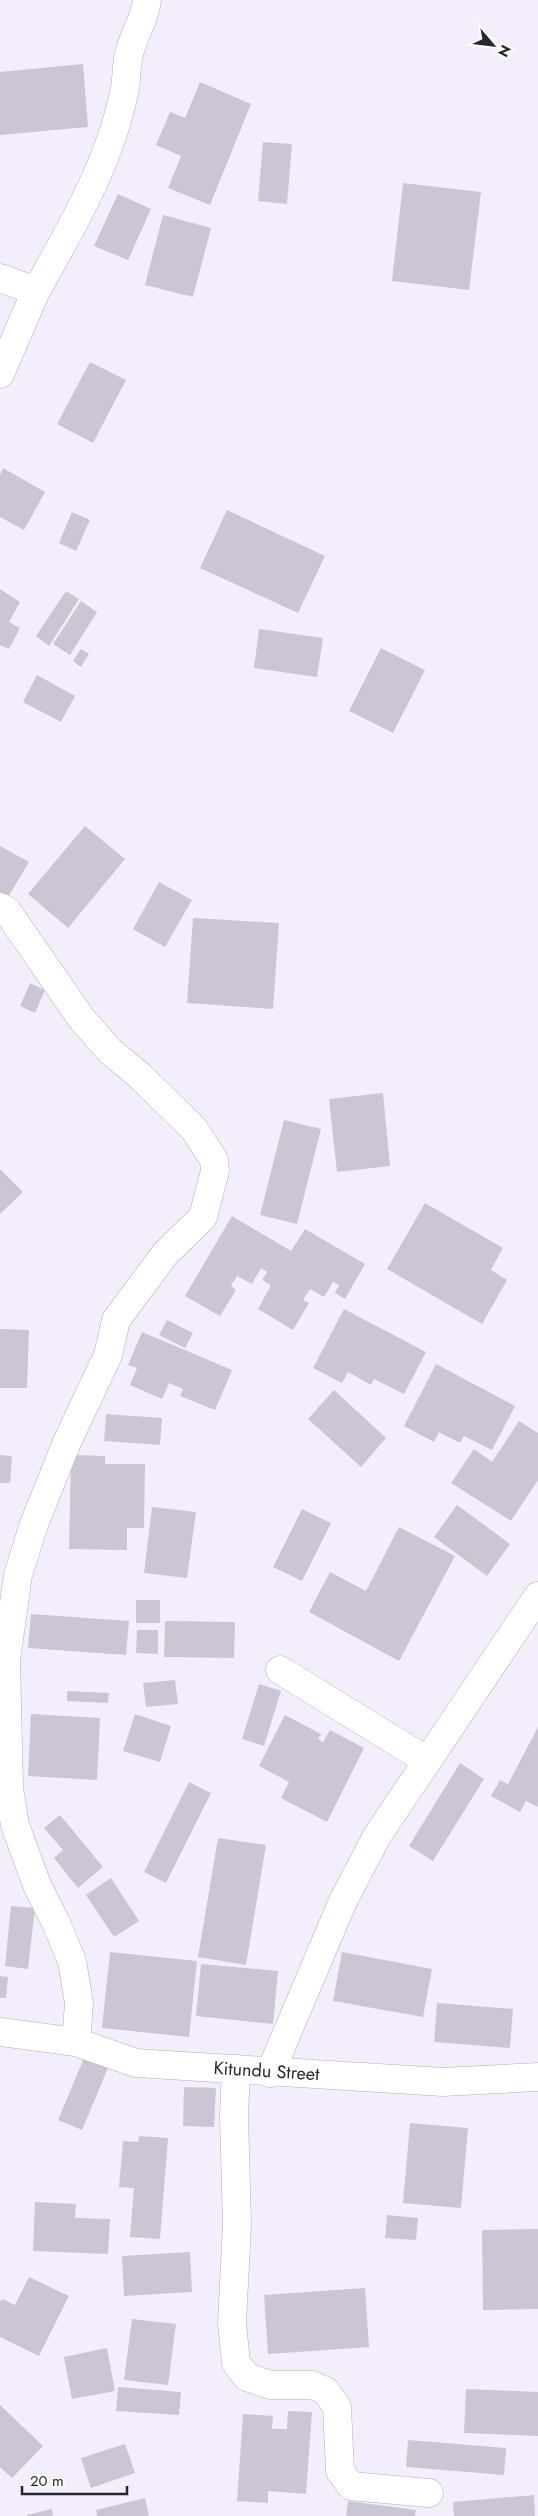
<svg xmlns="http://www.w3.org/2000/svg" width="538" height="2516" font-family="Jost,sans-serif">
	<style>
		.building { fill: #ccc6d4 }
		.lines { fill: none; stroke-linecap: round; stroke-linejoin: round }
		.street-casing { stroke: #b2adba; stroke-width: 29 }
		.street { stroke: #fff; stroke-width: 28 }
		.labels { text-anchor: middle; dominant-baseline: central; stroke-width: 4; stroke-linejoin: round; paint-order: stroke }
		.street-label { font-size: 18px; fill: #28262b; stroke: #fefefe }
	</style>
	<rect width="100%" height="100%" fill="#f4eefc"/>
	<g class="building">
		<path d="M83,64l5,63 -88,8v-63z"/>
		<path d="M200,82l51,22 -41,101 -42,-17 13,-32 -25,-11 14,-33 15,6z"/>
		<path d="M263,142l29,2 -5,60 -29,-3z"/>
		<path d="M403,183l78,9 -12,98 -77,-9z"/>
		<path d="M118,194l33,15 -23,51 -34,-14z"/>
		<path d="M163,215l48,13 -18,69 -48,-12z"/>
		<path d="M90,362l36,18 -33,63 -36,-19z"/>
		<path d="M3,468l42,24 -21,38 -24,-13v-42z"/>
		<path d="M227,510l98,46 -27,57 -98,-45z"/>
		<path d="M72,512l18,8 -14,31 -17,-8z"/>
		<path d="M0,589l20,13 -11,20 11,6 -11,21 -9,-4z"/>
		<path d="M66,591l13,8 -30,47 -13,-10z"/>
		<path d="M81,601l16,11 -27,43 -17,-11z"/>
		<path d="M259,629l64,9 -6,39 -63,-9z"/>
		<path d="M381,648l44,22 -32,63 -44,-22z"/>
		<path d="M81,649l8,5 -8,13 -8,-6z"/>
		<path d="M37,675l38,21 -14,26 -38,-20z"/>
		<path d="M85,826l40,33 -57,69 -40,-34z"/>
		<path d="M0,846l29,16 -21,35 -8,-5z"/>
		<path d="M159,882l33,18 -27,47 -32,-18z"/>
		<path d="M193,918l86,5 -6,86 -86,-6z"/>
		<path d="M30,983l15,7 -10,23 -15,-7z"/>
		<path d="M383,1093l7,73 -53,6 -8,-73z"/>
		<path d="M284,1120l37,9 -24,95 -37,-9z"/>
		<path d="M0,1169l23,23 -23,22z"/>
		<path d="M425,1203l78,45 -12,22 16,10 -25,44 -95,-55z"/>
		<path d="M232,1216l59,35 14,-22 60,35 -20,35 -10,-6 4,-8 -6,-3 -9,15 -14,-8 -7,11 6,3 -16,27 -35,-21 13,-24 -9,-5 5,-8 -6,-4 -9,16 -15,-8 -6,10 5,4 -16,26 -35,-20z"/>
		<path d="M344,1309l82,43 -22,42 -30,-15 -3,6 -23,-13 -6,11 -29,-15z"/>
		<path d="M167,1320l26,13 -8,15 -26,-13z"/>
		<path d="M0,1329l29,1 -2,58h-27z"/>
		<path d="M142,1332l90,38 -17,40 -35,-14 3,-7 -14,-6 -7,16 -32,-14 7,-17 -9,-3z"/>
		<path d="M436,1364l79,42 -23,44 -28,-14 -4,7 -21,-11 -5,10 -30,-16z"/>
		<path d="M334,1390l52,48 -25,29 -53,-48z"/>
		<path d="M106,1414l56,4 -2,27 -56,-4z"/>
		<path d="M519,1421l19,12v47l-27,41 -60,-38 23,-34 18,13z"/>
		<path d="M0,1455l12,1 -2,27h-10z"/>
		<path d="M71,1455l34,1v8h40l-1,64h-17v22l-58,-1z"/>
		<path d="M457,1505l53,39 -23,32 -53,-39z"/>
		<path d="M152,1507l44,5 -9,66 -43,-5z"/>
		<path d="M302,1509l29,14 -29,58 -29,-14z"/>
		<path d="M399,1527l56,29 -56,105 -90,-49 21,-40 36,19z"/>
		<rect x="136" y="1600" width="24" height="23"/>
		<path d="M31,1614l98,7 -3,34 -98,-7z"/>
		<path d="M165,1621l70,1 -1,36 -70,-1z"/>
		<path d="M137,1630h21v24l-22,-1z"/>
		<path d="M175,1680l3,24 -32,3 -3,-24z"/>
		<path d="M259,1684l22,7 -17,55 -22,-7z"/>
		<path d="M67,1691l42,2 -1,10 -41,-2z"/>
		<path d="M31,1714l69,4 -3,62 -69,-4z"/>
		<path d="M135,1714l36,12 -11,36 -37,-11z"/>
		<path d="M285,1715l36,19 -3,5 5,3 7,-12 34,18 -37,74 -46,-24 8,-16 -30,-16z"/>
		<path d="M538,1727v80l-12,-6 -6,11 -29,-16 9,-16 8,4z"/>
		<path d="M460,1763l24,16 -51,82 -24,-15z"/>
		<path d="M189,1782l22,11 -45,90 -22,-11z"/>
		<path d="M60,1815l43,52 -25,21 -24,-30 9,-8 -19,-22z"/>
		<path d="M218,1838l48,7 -20,120 -48,-8z"/>
		<path d="M111,1878l28,43 -25,16 -28,-42z"/>
		<path d="M11,1906l24,2 -7,61 -23,-3z"/>
		<path d="M110,1952l87,9 -8,76 -87,-9z"/>
		<path d="M342,1952l90,17 -9,48 -90,-16z"/>
		<path d="M201,1964l77,7 -5,53 -77,-8z"/>
		<path d="M0,1976l8,1 -2,21h-6z"/>
		<path d="M437,2003l76,6 -3,39 -76,-6z"/>
		<path d="M84,2058l24,10 -26,62 -24,-10z"/>
		<path d="M184,2087l32,1 -2,39 -31,-1z"/>
		<path d="M410,2123l58,5 -7,80 -58,-5z"/>
		<path d="M139,2136l29,2 -8,101 -30,-2 4,-49 -15,-1 4,-46 15,1z"/>
		<path d="M35,2202l41,2 -1,14 35,1 -2,35 -75,-3z"/>
		<path d="M387,2215l31,3 -2,22 -31,-2z"/>
		<path d="M538,2229v80l-55,1 -1,-80z"/>
		<path d="M190,2252l2,40 -68,4 -2,-40z"/>
		<path d="M29,2277l40,19 -30,60 -39,-19v-35l2,-3 13,6z"/>
		<path d="M365,2288l4,59 -101,7 -4,-59z"/>
		<path d="M132,2319l44,5 -8,61 -44,-5z"/>
		<path d="M107,2348l8,43 -43,8 -8,-42z"/>
		<path d="M118,2387l63,5 -2,23 -63,-4z"/>
		<path d="M466,2389l72,3v44l-74,-3z"/>
		<path d="M0,2405l43,41 -31,32 -12,-11z"/>
		<path d="M288,2411l24,1 -6,82 -38,-3v12l-31,-2 6,-87 30,2 -1,13h15z"/>
		<path d="M408,2440l98,8 -2,27 -98,-8z"/>
		<path d="M125,2444l10,29 -44,15 -10,-30z"/>
		<path d="M534,2495l1,21h-81l-1,-14z"/>
		<path d="M145,2498l4,18h-52l-1,-6z"/>
		<path d="M348,2501l68,9 -1,6h-69z"/>
		<path d="M52,2509l1,7h-26v-1z"/>
	</g>
	<g class="lines">
		<defs>
			<g id="street">
				<path d="M0,278l36,13c36,-64 75,-130 89,-203 2,-11 1,-23 4,-34 4,-19 15,-31 18,-54"/>
				<path d="M0,374l36,-83"/>
				<path d="M0,907l7,4 74,107 29,33 30,25 54,53 20,31 1,11 -12,46 -38,37 -49,66 -8,35 -41,87 -33,82 -16,51 -12,85 3,128 6,37 22,60 20,40 15,36 7,42 -3,39"/>
				<path d="M280,1670l146,90"/>
				<path id="s1" d="M0,2032l76,10 60,21 307,19 95,-5"/>
				<path d="M236,2069l-2,47 3,109 -5,98 4,40 11,14 23,8h42l14,6 11,16 3,64 11,15 78,7"/>
				<path d="M270,2073l73,-172 34,-65 161,-240"/>
			</g>
		</defs>
		<use href="#street" class="street-casing"/>
		<use href="#street" class="street"/>
	</g>
	<g class="labels">
		<g class="street-label">
			<text stroke="none"><textPath href="#s1" startOffset="271">Kitundu Street</textPath></text>
		</g>
	</g>
	<g transform="translate(493 45) rotate(118)" stroke="#fefefe" stroke-width="4" paint-order="stroke">
	<path d="M0-4L9 19L0 12L-9 19Z" fill="#28262b"/>
	<text y="-8" font-size="14" font-weight="bold" text-anchor="middle" fill="#28262b">N</text>
	</g>
	<path d="M22 2486v8h105v-8" fill="none" stroke="#28262b" stroke-width="2.5"/>
	<text x="30" y="2486" font-size="15" fill="#28262b" stroke="#fefefe" stroke-width="4" paint-order="stroke">20 m</text>
</svg>
